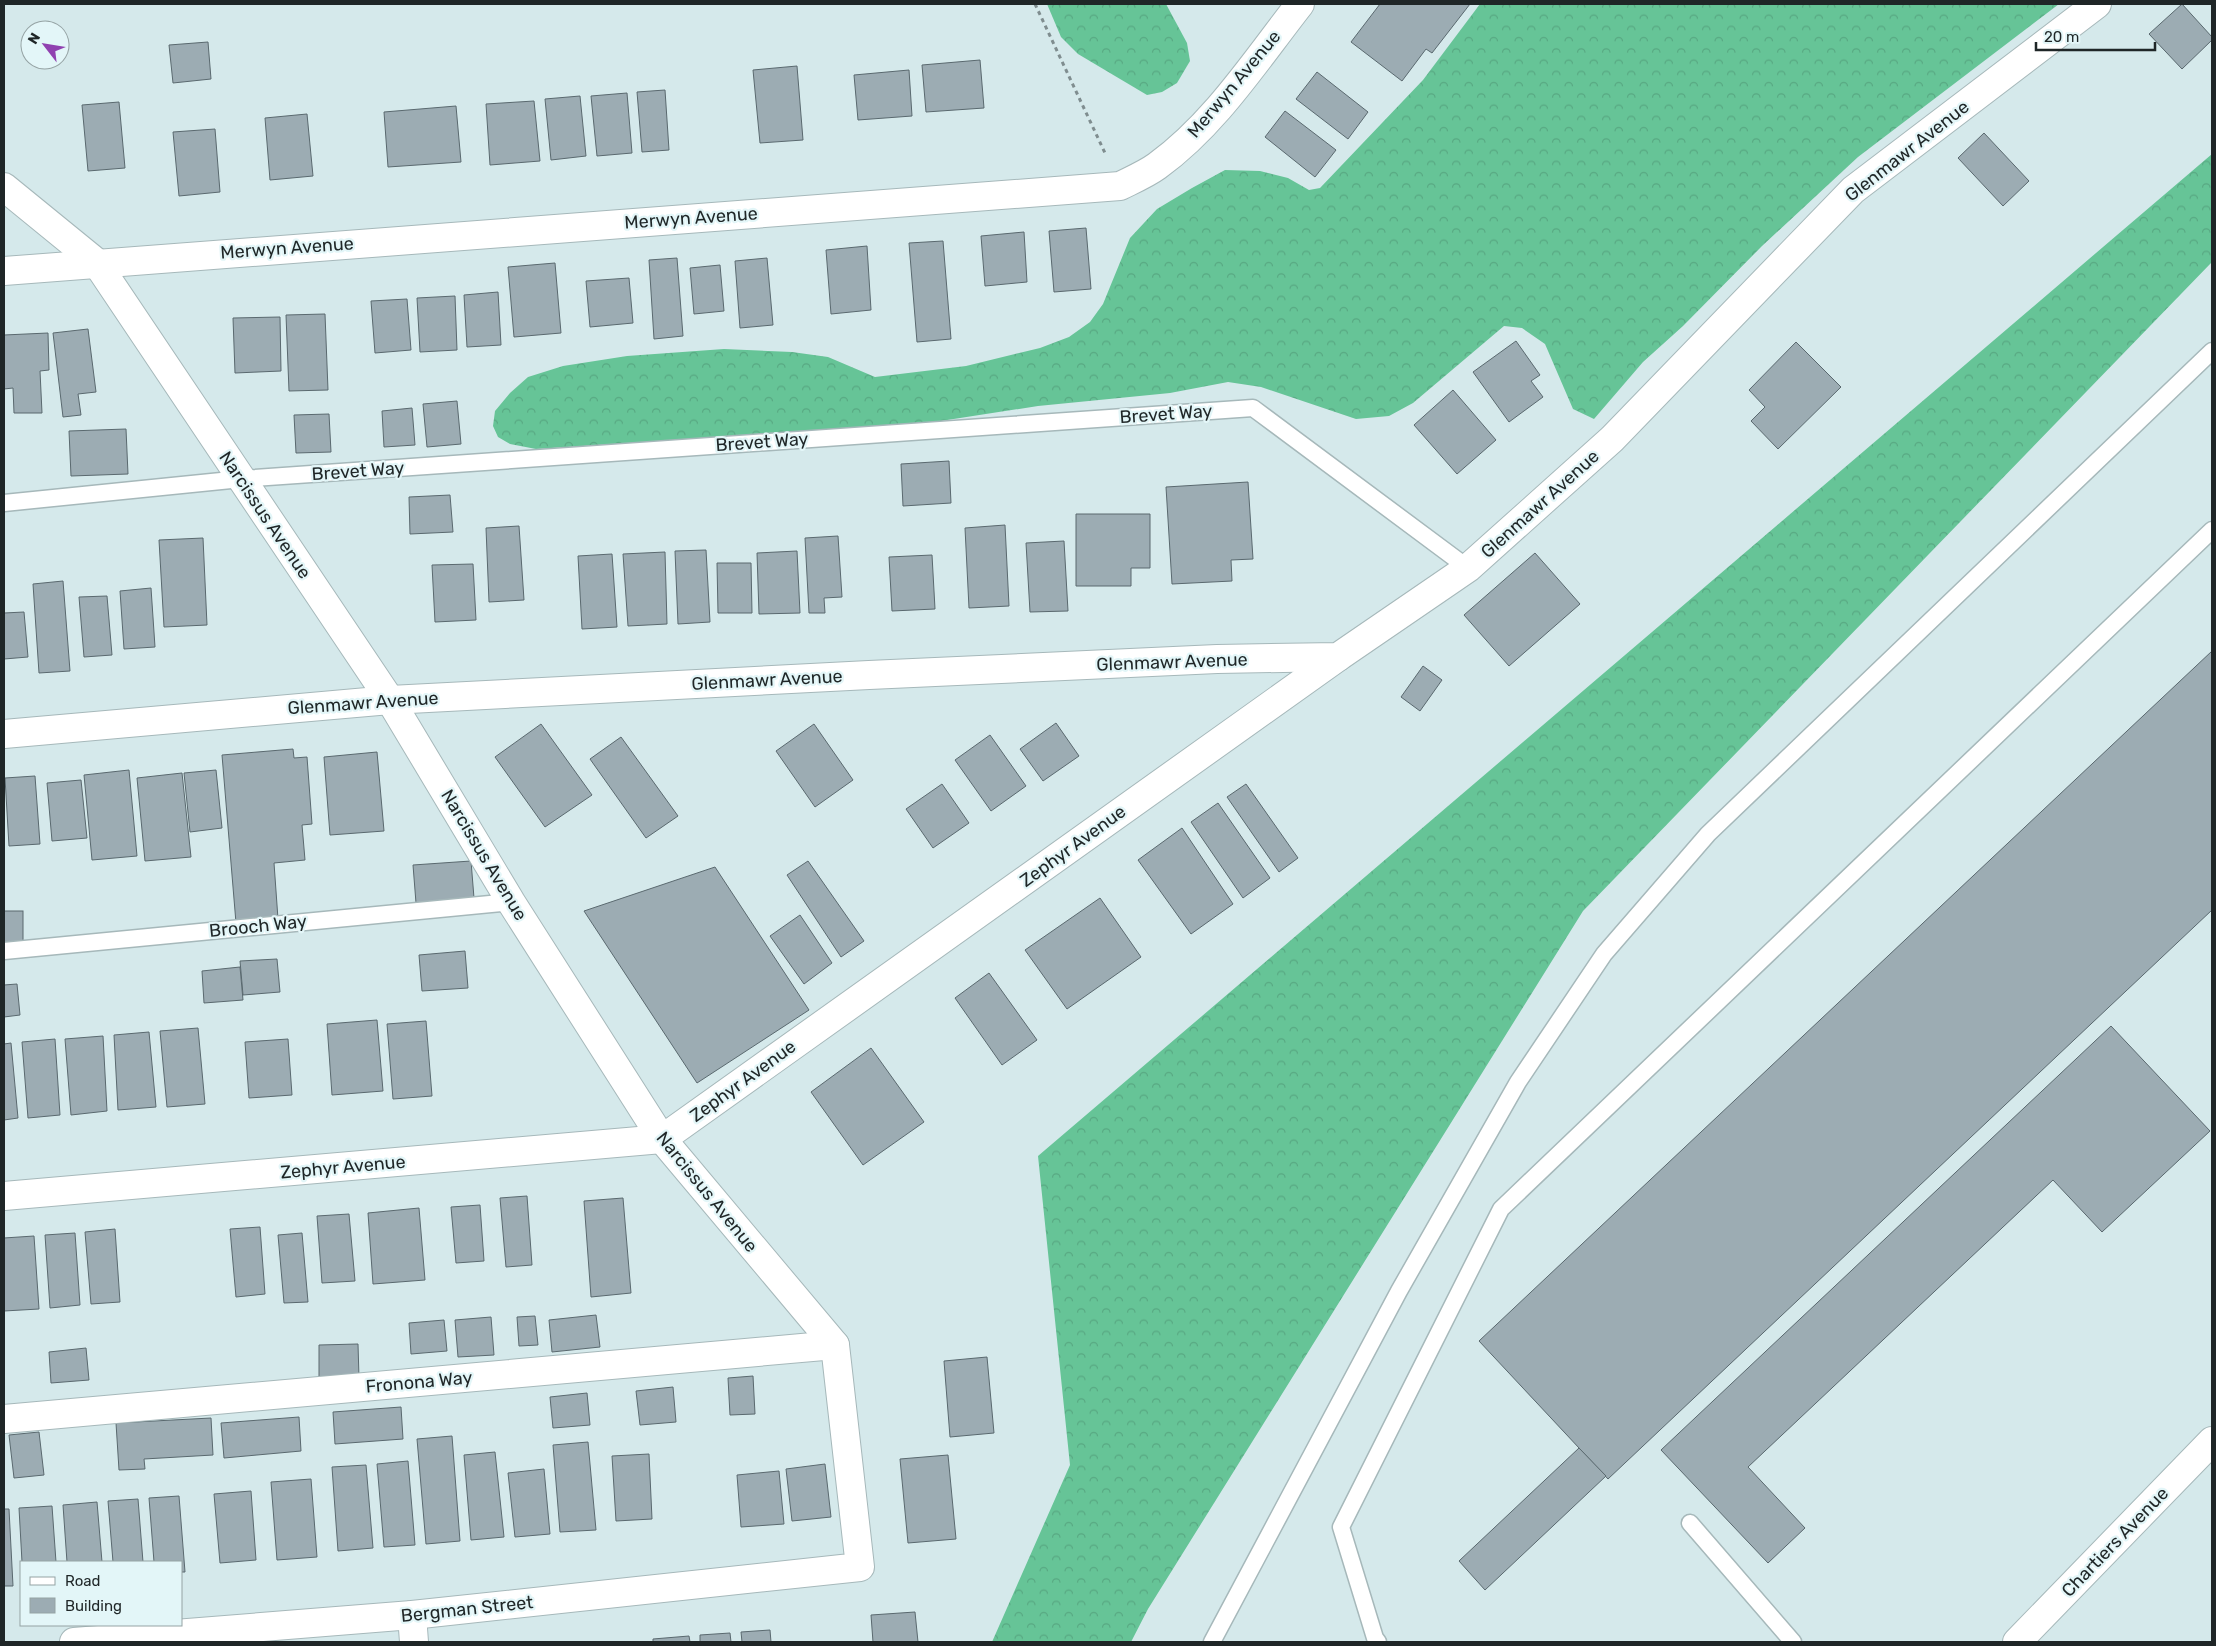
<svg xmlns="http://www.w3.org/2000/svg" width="2216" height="1646" font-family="Rubik,sans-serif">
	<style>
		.forest { fill: url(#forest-crowns) }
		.building { fill: #9cacb3; stroke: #5a696f }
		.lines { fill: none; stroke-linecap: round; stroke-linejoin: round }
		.service-casing { stroke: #a6b8ba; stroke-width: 19 }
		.minor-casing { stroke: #a6b8ba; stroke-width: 30 }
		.tertiary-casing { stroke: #a6b8ba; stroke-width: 30 }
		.path { stroke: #7f8d8f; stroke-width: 3; stroke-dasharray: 4 4; stroke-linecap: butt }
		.service { stroke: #fff; stroke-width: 16 }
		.minor { stroke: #fff; stroke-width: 28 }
		.tertiary { stroke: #fff; stroke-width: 28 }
		.labels { text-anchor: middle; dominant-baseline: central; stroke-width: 4.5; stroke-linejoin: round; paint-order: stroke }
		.street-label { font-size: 18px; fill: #1f2627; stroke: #e3f6f8 }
	</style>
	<defs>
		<pattern id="forest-crowns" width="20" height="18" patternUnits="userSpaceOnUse" patternTransform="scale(1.25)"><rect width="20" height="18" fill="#66c497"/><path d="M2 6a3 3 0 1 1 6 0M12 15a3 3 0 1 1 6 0" fill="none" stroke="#58a882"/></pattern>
	</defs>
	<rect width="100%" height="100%" fill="#d5e9eb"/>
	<g class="forest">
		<path d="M1047,4h119l21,39 3,18 -13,22 -15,9 -15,3 -69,-41 -17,-17z"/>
		<path d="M1480,4h579l-201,153 -96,89 -79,80 -40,36 -49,57 -21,-10 -28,-65 -23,-16 -18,-2 -91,77 -24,13 -33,3 -95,-32 -33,-5 -58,11 -132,13 -123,19 -379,24 -26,-5 -12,-7 -5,-11 2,-15 15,-18 18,-16 35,-11 64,-10 97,-7 68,3 36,5 47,20 91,-11 74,-18 29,-11 21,-15 13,-18 27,-66 27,-29 35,-21 33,-18 35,1 28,7 21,12 11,-2 103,-108z"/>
		<path d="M2212,154v108l-629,649 -435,698 -17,33h-139l78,-177 -32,-309z"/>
	</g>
	<g class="building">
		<path d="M1380,4h90l-38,49 -6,-4 -24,32 -51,-39z"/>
		<path d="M2182,4l30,33v3l-30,29 -33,-35z"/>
		<path d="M208,42l3,37 -38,4 -4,-38z"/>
		<path d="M980,60l4,48 -58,4 -4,-47z"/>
		<path d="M797,66l6,74 -43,3 -7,-73z"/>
		<path d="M909,70l3,46 -54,4 -4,-45z"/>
		<path d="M1317,72l51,40 -20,27 -52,-40z"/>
		<path d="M665,90l4,60 -27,2 -5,-60z"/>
		<path d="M627,93l5,60 -35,3 -6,-60z"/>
		<path d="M580,96l6,60 -35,4 -6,-61z"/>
		<path d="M534,101l6,60 -50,4 -4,-61z"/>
		<path d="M119,102l6,66 -37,3 -6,-66z"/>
		<path d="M456,106l5,56 -73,5 -4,-55z"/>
		<path d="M1285,111l51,39 -21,27 -50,-40z"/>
		<path d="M307,114l6,62 -43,4 -5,-62z"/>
		<path d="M215,129l5,63 -41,4 -6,-64z"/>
		<path d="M1984,133l45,48 -26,25 -45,-48z"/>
		<path d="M1086,228l5,61 -37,3 -5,-61z"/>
		<path d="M1024,232l3,50 -42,4 -4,-50z"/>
		<path d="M943,241l8,98 -34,3 -8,-99z"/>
		<path d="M867,246l4,64 -40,4 -5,-64z"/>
		<path d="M677,258l6,78 -29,3 -5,-79z"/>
		<path d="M767,258l6,67 -33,3 -5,-67z"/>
		<path d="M555,263l6,70 -47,4 -6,-70z"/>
		<path d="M720,265l4,46 -30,3 -4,-46z"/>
		<path d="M629,278l4,45 -43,4 -4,-46z"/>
		<path d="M498,292l3,53 -34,2 -3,-52z"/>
		<path d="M455,296l2,54 -37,2 -3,-54z"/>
		<path d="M407,299l4,51 -36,3 -4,-52z"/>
		<path d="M325,314l3,76 -39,1 -3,-76z"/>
		<path d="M280,317l1,54 -46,2 -2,-55z"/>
		<path d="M88,329l8,63 -18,2 3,21 -18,2 -10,-84z"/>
		<path d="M48,333l1,37 -9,1 2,42h-28l-1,-25 -9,1v-54z"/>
		<path d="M1516,341l24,34 -9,6 12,16 -34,25 -36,-50z"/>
		<path d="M1796,342l45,45 -63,62 -27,-28 14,-14 -16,-17z"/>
		<path d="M1453,390l43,50 -39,34 -43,-49z"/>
		<path d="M457,401l4,43 -34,3 -4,-43z"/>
		<path d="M412,408l3,37 -31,2 -2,-36z"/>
		<path d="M329,414l2,38 -35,1 -2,-38z"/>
		<path d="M126,429l2,45 -57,2 -2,-45z"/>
		<path d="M949,461l2,42 -48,3 -2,-42z"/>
		<path d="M1248,482l5,77 -22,1 1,21 -60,3 -6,-97z"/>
		<path d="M450,495l3,37 -43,2 -1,-37z"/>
		<path d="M1076,514h74v54h-19v18h-55z"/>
		<path d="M1005,525l4,81 -40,2 -4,-80z"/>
		<path d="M519,526l5,74 -35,2 -3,-74z"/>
		<path d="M838,536l4,61 -18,1 1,15h-16l-4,-75z"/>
		<path d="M203,538l4,87 -43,2 -5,-87z"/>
		<path d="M1064,541l4,70 -38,1 -4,-69z"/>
		<path d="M706,550l4,72 -32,2 -3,-73z"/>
		<path d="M797,551l3,62 -41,1 -2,-61z"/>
		<path d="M665,552l2,72 -39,2 -5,-72z"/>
		<path d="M1535,553l45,51 -71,62 -45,-51z"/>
		<path d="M612,554l5,73 -35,2 -4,-73z"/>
		<path d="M932,555l3,54 -43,2 -3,-54z"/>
		<path d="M717,563h34l1,50h-34z"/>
		<path d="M473,564l3,56 -41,2 -3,-57z"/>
		<path d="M63,581l7,90 -31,2 -6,-89z"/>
		<path d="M151,588l4,59 -31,2 -4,-58z"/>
		<path d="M107,596l5,59 -28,2 -5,-60z"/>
		<path d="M24,612l4,45 -24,2v-46z"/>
		<path d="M2212,651v259l-604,569 -129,-138z"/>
		<path d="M1423,666l19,14 -22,31 -19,-14z"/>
		<path d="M1056,723l23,33 -36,25 -23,-32z"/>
		<path d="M541,724l51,71 -47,32 -50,-70z"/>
		<path d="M814,724l39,56 -38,27 -39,-56z"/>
		<path d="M990,735l36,51 -35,25 -36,-51z"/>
		<path d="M621,737l57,79 -32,22 -56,-79z"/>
		<path d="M293,749l1,9 13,-1 5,67 -10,1 3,35 -31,3 4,56 -42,4 -14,-168z"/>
		<path d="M377,752l7,79 -54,4 -6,-78z"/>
		<path d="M129,770l8,86 -45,4 -8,-85z"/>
		<path d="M216,770l6,58 -32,4 -6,-59z"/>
		<path d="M182,773l9,84 -46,4 -8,-83z"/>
		<path d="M35,776l5,68 -31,2 -4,-68z"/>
		<path d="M81,780l6,58 -35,3 -5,-58z"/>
		<path d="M942,784l27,39 -36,25 -27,-39z"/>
		<path d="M1246,784l52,74 -19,14 -52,-75z"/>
		<path d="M1218,803l52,75 -27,20 -52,-76z"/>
		<path d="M1182,828l51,76 -42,30 -53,-74z"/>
		<path d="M471,861l3,37 -58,5 -3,-38z"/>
		<path d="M808,861l56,80 -23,16 -54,-82z"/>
		<path d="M715,867l94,143 -112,73 -113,-172z"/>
		<path d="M1100,898l41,59 -74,52 -42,-59z"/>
		<rect x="4" y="911" width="19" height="33"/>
		<path d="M800,915l32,48 -28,21 -34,-48z"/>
		<path d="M465,951l3,37 -46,3 -3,-36z"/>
		<path d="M277,959l3,33 -37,3 -3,-34z"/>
		<path d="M240,967l3,33 -39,3 -2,-32z"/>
		<path d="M989,973l48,67 -35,25 -47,-67z"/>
		<path d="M17,984l3,31 -16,2v-32z"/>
		<path d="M377,1020l6,71 -51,4 -5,-71z"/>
		<path d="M426,1021l6,75 -39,3 -6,-75z"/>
		<path d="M2111,1026l99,105 -108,101 -49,-52 -305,287 57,61 -37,35 -107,-113z"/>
		<path d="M198,1028l7,76 -38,3 -7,-76z"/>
		<path d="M149,1032l7,75 -38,3 -4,-75z"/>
		<path d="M103,1036l4,75 -36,4 -6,-76z"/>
		<path d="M55,1039l5,76 -32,3 -6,-76z"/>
		<path d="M288,1039l4,56 -43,3 -4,-56z"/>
		<path d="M11,1043l7,75 -14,2v-76z"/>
		<path d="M871,1048l53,74 -61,43 -52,-73z"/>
		<path d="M527,1196l5,69 -26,2 -6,-69z"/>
		<path d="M623,1198l8,95 -40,4 -7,-96z"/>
		<path d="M480,1205l4,56 -28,2 -5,-56z"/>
		<path d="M419,1208l6,72 -52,4 -5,-71z"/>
		<path d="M349,1214l6,67 -33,2 -5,-67z"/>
		<path d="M260,1227l5,67 -29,3 -6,-68z"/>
		<path d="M115,1229l5,73 -29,2 -6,-72z"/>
		<path d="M75,1233l5,72 -30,3 -5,-73z"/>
		<path d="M302,1233l6,69 -24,1 -6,-68z"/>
		<path d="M34,1236l5,73 -35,2v-73z"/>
		<path d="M596,1315l4,32 -48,5 -3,-32z"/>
		<path d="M535,1316l3,29 -19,1 -2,-29z"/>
		<path d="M491,1317l3,38 -36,2 -3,-37z"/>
		<path d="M444,1320l3,31 -36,3 -2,-31z"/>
		<path d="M358,1344l1,34 -40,1v-34z"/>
		<path d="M86,1348l3,32 -38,3 -2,-31z"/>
		<path d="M987,1357l7,76 -44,4 -6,-76z"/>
		<path d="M753,1376l2,38 -25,1 -2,-37z"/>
		<path d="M673,1387l3,35 -36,3 -4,-34z"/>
		<path d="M587,1393l3,32 -37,3 -3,-31z"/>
		<path d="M401,1407l2,32 -68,5 -2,-32z"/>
		<path d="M299,1417l2,34 -77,7 -3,-35z"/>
		<path d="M211,1418l2,37 -69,4 1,10 -26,1 -3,-47z"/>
		<path d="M39,1432l5,43 -30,3 -5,-43z"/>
		<path d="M452,1436l8,105 -34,3 -9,-105z"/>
		<path d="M588,1442l8,88 -36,2 -7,-87z"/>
		<path d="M1579,1448l27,28 -121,114 -26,-29z"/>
		<path d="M495,1452l9,85 -33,3 -7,-85z"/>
		<path d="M649,1454l3,65 -36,2 -4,-65z"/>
		<path d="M948,1455l8,84 -48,4 -8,-84z"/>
		<path d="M408,1461l7,84 -31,2 -7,-83z"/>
		<path d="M825,1464l6,53 -39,4 -6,-52z"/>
		<path d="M366,1465l7,83 -35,3 -6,-84z"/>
		<path d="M544,1469l6,65 -35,3 -7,-64z"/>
		<path d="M779,1471l5,53 -43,3 -4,-52z"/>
		<path d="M311,1479l6,78 -40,3 -6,-78z"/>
		<path d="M251,1491l5,69 -36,3 -6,-69z"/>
		<path d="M179,1496l6,76h-4v-10h-27l-5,-64z"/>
		<path d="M138,1499l5,63h-30l-5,-61z"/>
		<path d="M97,1502l5,60h-35l-4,-57z"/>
		<path d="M52,1506l4,56h-34l-3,-54z"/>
		<path d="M4,1509h5l4,77h-9z"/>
		<path d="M915,1612l3,30h-45l-2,-27z"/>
		<path d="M770,1630l1,12h-29l-1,-10z"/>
		<path d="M730,1633l1,9h-31v-7z"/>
		<path d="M689,1636l1,6h-37v-3z"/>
	</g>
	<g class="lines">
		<defs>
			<g id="service">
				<path d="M4,503l237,-24 1012,-71 215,160"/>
				<path d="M4,951l507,-49"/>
				<path d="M1690,1523l103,119"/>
				<path d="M1212,1642l187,-351 119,-209 86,-128 104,-120 504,-483"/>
				<path d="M1378,1642l-3,-4 -34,-111 160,-318 711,-679"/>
			</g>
			<g id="minor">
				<path d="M4,187l92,75 294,438 121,202 151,237 173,206 25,222 -448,48 -338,27"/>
				<path d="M4,271l1116,-85c12,-6 26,-12 37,-20 58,-42 99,-106 143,-162"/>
				<path d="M4,734l386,-34 479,-25 348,-16 121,-2 130,-89 144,-129 241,-249 244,-186"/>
				<path d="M4,1196l658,-57 676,-482"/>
				<path d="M4,1419l831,-74"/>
				<path d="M412,1615l2,27"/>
			</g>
			<path id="tertiary" d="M2017,1642l195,-201"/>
		</defs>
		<use href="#service" class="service-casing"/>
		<use href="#minor" class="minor-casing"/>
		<use href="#tertiary" class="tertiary-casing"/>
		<path class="path" d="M1035,4l70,149"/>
		<use href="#service" class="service"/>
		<use href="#minor" class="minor"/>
		<use href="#tertiary" class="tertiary"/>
	</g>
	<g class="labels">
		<g class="street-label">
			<text transform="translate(1234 84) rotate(-50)">Merwyn Avenue</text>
			<text transform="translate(1907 151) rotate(-38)">Glenmawr Avenue</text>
			<text transform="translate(691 218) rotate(-4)">Merwyn Avenue</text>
			<text transform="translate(287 248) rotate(-4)">Merwyn Avenue</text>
			<text transform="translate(1166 414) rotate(-4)">Brevet Way</text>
			<text transform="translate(762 442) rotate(-4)">Brevet Way</text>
			<text transform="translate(358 471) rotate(-4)">Brevet Way</text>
			<text transform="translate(1540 504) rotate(-42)">Glenmawr Avenue</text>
			<text transform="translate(265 515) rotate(56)">Narcissus Avenue</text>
			<text transform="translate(1172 662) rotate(-2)">Glenmawr Avenue</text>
			<text transform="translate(767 680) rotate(-3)">Glenmawr Avenue</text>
			<text transform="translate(363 703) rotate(-4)">Glenmawr Avenue</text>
			<text transform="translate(1073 846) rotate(-36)">Zephyr Avenue</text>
			<text transform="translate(484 855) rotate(59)">Narcissus Avenue</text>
			<text transform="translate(258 926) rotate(-6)">Brooch Way</text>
			<text transform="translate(743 1081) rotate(-36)">Zephyr Avenue</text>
			<text transform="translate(343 1167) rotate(-5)">Zephyr Avenue</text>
			<text transform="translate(707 1192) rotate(51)">Narcissus Avenue</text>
			<text transform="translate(419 1382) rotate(-5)">Fronona Way</text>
			<text transform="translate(2115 1542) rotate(-46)">Chartiers Avenue</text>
			<text transform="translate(467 1609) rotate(-6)">Bergman Street</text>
		</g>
	</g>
	<rect width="2216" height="1646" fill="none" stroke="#1f2627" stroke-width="10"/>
	<rect x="20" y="1561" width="162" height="65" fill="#e3f6f8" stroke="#95a3a4"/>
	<rect x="30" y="1577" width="25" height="8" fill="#ffffff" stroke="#95a3a4"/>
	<text x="65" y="1586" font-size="15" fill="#1f2627">Road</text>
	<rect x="30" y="1598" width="25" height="15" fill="#9cacb3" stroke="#95a3a4"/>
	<text x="65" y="1611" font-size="15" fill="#1f2627">Building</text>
	<g transform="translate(45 45) rotate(301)"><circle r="24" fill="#e3f6f8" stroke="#95a3a4"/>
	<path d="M0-4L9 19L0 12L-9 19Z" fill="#9041b0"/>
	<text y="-8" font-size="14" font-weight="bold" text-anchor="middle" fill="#1f2627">N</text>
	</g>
	<path d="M2036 42v8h119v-8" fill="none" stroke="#1f2627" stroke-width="2.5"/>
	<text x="2044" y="42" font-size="15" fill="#1f2627" stroke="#e3f6f8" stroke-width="4" paint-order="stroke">20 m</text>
</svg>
